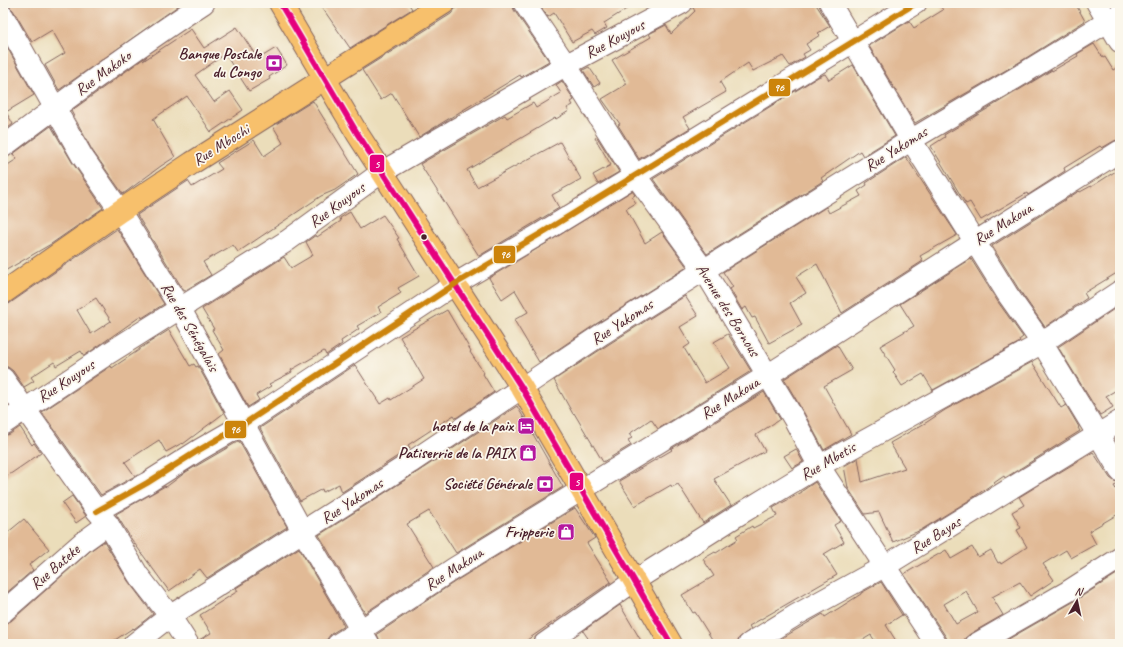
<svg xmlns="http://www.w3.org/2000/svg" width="1123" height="647" font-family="Caveat,sans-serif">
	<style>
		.building { fill: #e1ba96; fill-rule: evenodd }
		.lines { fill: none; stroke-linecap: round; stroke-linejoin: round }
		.minor-casing { stroke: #82625d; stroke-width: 23 }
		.major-casing { stroke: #82625d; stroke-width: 24 }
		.minor { stroke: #fff; stroke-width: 21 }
		.major { stroke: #f7c06c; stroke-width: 22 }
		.bus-1-casing { stroke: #fbf7ec; stroke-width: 9 }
		.bus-2-casing { stroke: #fbf7ec; stroke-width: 9 }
		.bus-1 { stroke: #e5007d; stroke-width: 6 }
		.bus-2 { stroke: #cc840b; stroke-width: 6 }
		.bus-dot { fill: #4a1f2b; stroke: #fbf7ec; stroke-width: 1.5 }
		.labels { text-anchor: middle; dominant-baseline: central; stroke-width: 3.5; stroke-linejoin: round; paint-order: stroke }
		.street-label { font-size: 16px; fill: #4a1f2b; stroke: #fbf7ec }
		.poi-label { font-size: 16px; font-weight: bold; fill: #4a1f2b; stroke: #fbf7ec; text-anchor: end }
		.line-badge { stroke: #fbf7ec; stroke-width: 1.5 }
		.badge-label { font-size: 11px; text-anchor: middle; font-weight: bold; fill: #fff }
	</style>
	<rect width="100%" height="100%" fill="#fbf7ec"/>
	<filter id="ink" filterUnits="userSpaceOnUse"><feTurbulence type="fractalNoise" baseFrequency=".025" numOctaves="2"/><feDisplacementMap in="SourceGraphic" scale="8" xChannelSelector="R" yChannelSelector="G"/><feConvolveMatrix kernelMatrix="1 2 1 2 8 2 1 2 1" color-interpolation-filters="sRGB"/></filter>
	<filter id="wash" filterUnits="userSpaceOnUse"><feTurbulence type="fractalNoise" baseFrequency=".012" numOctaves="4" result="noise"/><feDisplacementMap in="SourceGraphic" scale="16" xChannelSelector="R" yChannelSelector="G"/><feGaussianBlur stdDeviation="0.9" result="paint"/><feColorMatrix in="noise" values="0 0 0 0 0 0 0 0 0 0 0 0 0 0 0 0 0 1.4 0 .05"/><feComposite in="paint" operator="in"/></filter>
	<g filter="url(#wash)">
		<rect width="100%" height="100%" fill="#ebddba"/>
		<g id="blocks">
			<g class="building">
				<path d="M13,3h163l2,3 -119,84 -14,-25 20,-12 -13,-23 -20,12 -19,-32 -4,-4z"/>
				<path d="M319,3h89l4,6 -62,39z"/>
				<path d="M457,3h55l2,7 35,51 -28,16 -1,-2 -101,62 -27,-44 -11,7 -19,-30 89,-56 4,-5z"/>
				<path d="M538,3h98l-32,20 3,5 -12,7 -3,-4 -20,11 -18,-29 -6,4z"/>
				<path d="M694,3h121l15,23 -12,7 2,2 -14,9 4,6 -7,4 2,3 -15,9 -7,-10 -30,15 -5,-8 -28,19 6,10 -43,25 7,11 -51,31 -21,-34 2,-1 -18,-25 25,-15 -15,-24 39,-23 -2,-3 17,-9 5,9 24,-23 -2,-3z"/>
				<path d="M938,3h137l10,18 -67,42 -103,60 -46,-77 40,-25 5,7 29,-18z"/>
				<path d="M237,27l21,32 18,-11 11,17 -18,12 1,2 -21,12 -24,-37 -30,21 19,27 16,-11 13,19 -32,22 -24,-36 -34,23 22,38 -14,9 -38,28 -31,-44 -21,-39 76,-55 -4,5 48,-32 13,19z"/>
				<path d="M3,40l31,55 -28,17 7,12 -10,8z"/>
				<path d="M1094,44l9,14 2,-1 8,13 7,-4v73l-6,2 -12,7 -2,-2 -36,22 1,3 -37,24 -1,-2 -46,27 -11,-18 -4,2 -5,-8 -30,-50 14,-9 -1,-2 108,-65v1l26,-15 -1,-2z"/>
				<path d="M853,65l42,71 -32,20 -3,-5 -39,27 2,3 -116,73 -54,-75 165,-102 7,-3 4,6z"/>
				<path d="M589,67l11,16 -6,4 -11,-17z"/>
				<path d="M562,81l12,19 -3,2 2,3 -6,3 2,3 -13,8 -1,-1 -88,52 10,17 83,-45 21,37 -29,16 7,13 -80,48 -59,-92 85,-49 2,3 26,-15 3,5 25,-15 -5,-8z"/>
				<path d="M313,101l45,73 -23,16 -14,6 -83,56 -5,-7 -30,17 8,13 -27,16 -47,-76 51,-34 4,6 30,-18 -5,-6 37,-23 10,16 19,-13 -10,-17z"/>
				<path d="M51,126l21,36 31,46 -52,36 -48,28v-104l14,-9 -4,-5z"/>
				<path d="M597,137l22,35 -21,12 -5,-9 18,-10 -16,-27z"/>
				<path d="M906,157l51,78 -37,21 3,5 -81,52 -25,-49 -21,13 10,16 -16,10 12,22 -33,18 -14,-26 -3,1 -6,-11 -4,3 -12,-21 3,-2 -10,-15 103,-65 3,6 32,-17 -3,-5 9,-6 -1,-2z"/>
				<path d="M1120,165v106l-36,22 3,5 -42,29 -27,-39 -26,-42 87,-55 1,1 11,-6v1l25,-16 -2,-2z"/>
				<path d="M632,191l3,4 -3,2 4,6 -10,6 19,34 17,-11 25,35 -91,57 -57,38 -25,-42 14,-8 -13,-22 -13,9 -13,-21z"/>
				<path d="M350,212l10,17 23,-14 16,23 -2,1 22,37 -21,12 3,5 -23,14 3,5 -24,14 2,3 -18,12 1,3 -16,11 -2,-4 -33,19 1,2 -23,12 2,2 -15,9 3,5 -11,7 -29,-53 5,-4 -12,-20 2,-1 -12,-20 82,-52 7,11 22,-13 -7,-13 10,-7 1,2 24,-16 -1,-3z"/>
				<path d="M117,229l47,75 -22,14 -1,-2 -57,40 -3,-5 -25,15 -2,-4 -23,15 3,4 -10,6 -11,-16 -5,-4 -5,-1v-58zM96,298l15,23 -20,13 -14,-24z"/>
				<path d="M971,259l27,43 25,35 -4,3 1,2 -87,48 -10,-16 -21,12 -9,-14 2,-2 -15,-24 34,-20 -14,-22z"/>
				<path d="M685,296l13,20 -18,11 10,17 -6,4 21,35 25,-15 -16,-26 14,-8 23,37 -93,58 -7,-10 -22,15 3,4 -4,2 3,5 -28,17 -29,-49 -1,1 -19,-34 55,-36z"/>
				<path d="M1120,305v83l-14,8 7,11 -13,8 -42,-68z"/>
				<path d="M447,310l24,41 -1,1 14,21 -1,1 11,18 -38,26 -2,-3 -46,30 2,3 -68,44 -3,-8 -16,8 -1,-3 -22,12 -40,-73 95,-63 25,39 10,-6 1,2 33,-21 -24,-42z"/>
				<path d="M169,330l21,36 4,-2 2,3 2,-1 26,47 -41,31 -1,-1 -16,9 -7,-12 -34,22 10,14 -34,19 -59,-83 69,-46 1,2 27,-18v-1z"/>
				<path d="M837,345l15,25 -28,16 27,48 -27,16 -20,-37 -20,-34z"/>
				<path d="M1032,362l29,46 5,-3 13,22 -1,1 2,3 -75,47 -1,-2 -36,25 -47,29 -28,12 -14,-30 -14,2 -17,-26 -4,-22 14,-8 4,24 43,-14 -15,-25 37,-21 18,-12z"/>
				<path d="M764,392l16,27 -24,16 9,16 -51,28 17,26 -28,18 -25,-39 -6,3 -1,-2 -36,21 -16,-25 53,-31 -1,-1z"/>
				<path d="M517,406l46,81 -107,66 -27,-42 -22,13 27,43 -69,46 -46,-78 97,-62z"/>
				<path d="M20,427l12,18 2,-2 7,10 -38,26v-43l7,-2z"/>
				<path d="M239,441l48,86 -80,51 -7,-9 -31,22 -37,-51 -16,-26 49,-28 1,1 20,-15z"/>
				<path d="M796,449l7,13 -11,6 -8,-12z"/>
				<path d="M1093,452l17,26 4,3 6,2 -6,3 6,10v17l-31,18 7,13 -25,14 -5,-8 -23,14 11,16 -24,16 -10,-14 -28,15 11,18 -33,19 -5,4 -1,6h-16l-2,-7 -42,-63 42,-24 5,9 21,-12 6,10 13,-7 7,13 2,-1 1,2 26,-17 -10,-17 4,-2 -9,-16 12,-7 -5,-8zM966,591l12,21 -22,12 -12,-20z"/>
				<path d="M815,482l26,39 -7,4 10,17 -20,12 13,21 -88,51 2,3 -12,9 -2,6h-22l-20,-32 -2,1 -11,-18 32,-19 -11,-17 12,-7 1,1 22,-14 -2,-3 16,-10 1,2 24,-12 -4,-8 29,-16v-1z"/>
				<path d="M72,496l14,20 -10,7 -14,-20z"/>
				<path d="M575,508l20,30 -8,5 24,39 -84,58 2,4h-148l-4,-10 82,-55z"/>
				<path d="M24,519l25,30 -20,16 4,5 -30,26v-57l5,-4 -1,-2z"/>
				<path d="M104,541l24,40 25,33 -19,15 -1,-1 -24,16h-106v-20l8,-3 79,-70z"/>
				<path d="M299,548l45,78 -13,8 -4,5 -1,5h-126l-1,-4 12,-7 -11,-18 38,-24 -2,-3z"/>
				<path d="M1120,572v72h-120l73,-42z"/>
				<path d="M881,582l21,33 -16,10 12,19h-21l-6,-9 -15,9h-84l51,-30 2,3 36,-23v-1z"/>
				<path d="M620,605l23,39h-51l-9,-13z"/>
			</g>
		</g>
	</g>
	<g filter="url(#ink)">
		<use href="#blocks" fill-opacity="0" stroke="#82625d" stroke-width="1"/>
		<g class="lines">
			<defs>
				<g id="minor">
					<path d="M524,3l42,62 69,110 69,95 90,149 25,47 117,178"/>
					<path d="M830,3l81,137 64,102 33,53 34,48 78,128"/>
					<path d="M1097,3l23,39"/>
					<path d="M3,16l79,140 38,55 60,97 123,224 66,112"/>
					<path d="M3,147c66,-50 132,-99 201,-144"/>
					<path d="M3,378l94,133 11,13 30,51 32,41 18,28"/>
					<path d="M3,424l106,-71 178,-112 95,-69 184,-107 116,-62"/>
					<path d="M97,511l50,-28 52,-33 45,-26 211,-140 85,-50 376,-231"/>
					<path d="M3,612l80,-70 25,-18"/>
					<path d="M134,644l36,-28 240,-153 192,-129 309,-194 113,-67 96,-59"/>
					<path d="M338,644l23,-14 92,-61 315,-194 207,-133 145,-91"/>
					<path d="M544,644l90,-63 101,-64 84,-51 223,-123 78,-52"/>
					<path d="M749,644l47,-29 89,-49 235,-145"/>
					<path d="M976,644l91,-52 53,-34"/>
				</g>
				<g id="major">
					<path d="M280,3l77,130 165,255 149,256"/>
					<path d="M3,293l117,-82 72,-48 252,-160"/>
				</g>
			</defs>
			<use href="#minor" class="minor-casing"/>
			<use href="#major" class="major-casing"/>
			<use href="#minor" class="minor"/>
			<use href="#major" class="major"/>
			<defs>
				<path id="bus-1" d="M280,3l77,130 165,255 149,256"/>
				<path id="bus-2" d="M97,511l50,-28 52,-33 45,-26 211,-140 85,-50 376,-231"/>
			</defs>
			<use href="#bus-1" class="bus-1-casing"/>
			<use href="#bus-2" class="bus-2-casing"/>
			<use href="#bus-1" class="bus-1"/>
			<use href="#bus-2" class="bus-2"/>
		</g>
	</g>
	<defs>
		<symbol id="bank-square" viewBox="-11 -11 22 22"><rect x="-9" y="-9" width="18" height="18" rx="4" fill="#b5179e" stroke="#fbf7ec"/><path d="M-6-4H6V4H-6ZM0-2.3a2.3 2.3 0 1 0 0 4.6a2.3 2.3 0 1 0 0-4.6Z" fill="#fff"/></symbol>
		<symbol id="hotel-square" viewBox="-11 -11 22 22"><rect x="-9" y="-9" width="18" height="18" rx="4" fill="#b5179e" stroke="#fbf7ec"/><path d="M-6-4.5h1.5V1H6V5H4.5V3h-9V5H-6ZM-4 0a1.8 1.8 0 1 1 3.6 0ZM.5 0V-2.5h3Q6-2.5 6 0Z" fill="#fff"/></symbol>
		<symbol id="shop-square" viewBox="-11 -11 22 22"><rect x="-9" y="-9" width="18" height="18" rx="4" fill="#b5179e" stroke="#fbf7ec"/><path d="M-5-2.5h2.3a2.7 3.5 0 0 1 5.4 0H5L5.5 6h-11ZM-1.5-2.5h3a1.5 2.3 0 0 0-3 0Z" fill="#fff"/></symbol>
	</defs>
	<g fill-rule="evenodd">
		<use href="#bank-square" x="264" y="53" width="20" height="20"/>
		<use href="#hotel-square" x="516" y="416" width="20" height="20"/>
		<use href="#shop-square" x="518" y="443" width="20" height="20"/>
		<use href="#bank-square" x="535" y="474" width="20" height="20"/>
		<use href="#shop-square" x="556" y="522" width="20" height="20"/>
	</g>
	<circle class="bus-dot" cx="424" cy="237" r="3.5"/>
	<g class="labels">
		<g class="street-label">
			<text transform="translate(615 39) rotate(-28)">Rue Kouyous</text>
			<text transform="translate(103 73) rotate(-36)">Rue Makoko</text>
			<text transform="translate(221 145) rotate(-32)">Rue Mbochi</text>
			<text transform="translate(896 149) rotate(-32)">Rue Yakomas</text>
			<text transform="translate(337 205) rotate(-36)">Rue Kouyous</text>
			<text transform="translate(1003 224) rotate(-32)">Rue Makoua</text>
			<text transform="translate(728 310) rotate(58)">Avenue des Bornous</text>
			<text transform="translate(622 322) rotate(-33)">Rue Yakomas</text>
			<text transform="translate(190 327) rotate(60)">Rue des Sénégalais</text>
			<text transform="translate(66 381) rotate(-33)">Rue Kouyous</text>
			<text transform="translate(730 398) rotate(-32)">Rue Makoua</text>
			<text transform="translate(828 461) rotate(-30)">Rue Mbetis</text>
			<text transform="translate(352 501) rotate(-33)">Rue Yakomas</text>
			<text transform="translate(936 535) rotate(-32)">Rue Bayas</text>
			<text transform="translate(55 567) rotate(-41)">Rue Bateke</text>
			<text transform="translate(454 569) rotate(-33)">Rue Makoua</text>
		</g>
		<g class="poi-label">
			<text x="261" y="54">Banque Postale<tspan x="261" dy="18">du Congo</tspan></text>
			<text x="513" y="426">hotel de la paix</text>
			<text x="515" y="453">Patiserrie de la PAIX</text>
			<text x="532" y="484">Société Générale</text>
			<text x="553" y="532">Fripperie</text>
		</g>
	</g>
	<g class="line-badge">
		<rect x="768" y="78" width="23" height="19" rx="4" fill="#cc840b"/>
		<rect x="369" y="154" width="16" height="19" rx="4" fill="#e5007d"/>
		<rect x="493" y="245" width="23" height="19" rx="4" fill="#cc840b"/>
		<rect x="224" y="420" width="23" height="19" rx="4" fill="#cc840b"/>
		<rect x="569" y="472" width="15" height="19" rx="4" fill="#e5007d"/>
	</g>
	<g class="badge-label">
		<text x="779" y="91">96</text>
		<text x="377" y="168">5</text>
		<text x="505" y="258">96</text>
		<text x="235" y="433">96</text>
		<text x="577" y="486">5</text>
	</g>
	<rect width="1123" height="647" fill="none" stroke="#fbf7ec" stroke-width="16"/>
	<g transform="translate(1077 601) rotate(9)" stroke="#fbf7ec" stroke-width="3" paint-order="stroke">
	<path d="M0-3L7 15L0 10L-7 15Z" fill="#4a1f2b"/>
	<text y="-6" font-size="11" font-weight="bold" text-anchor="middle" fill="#4a1f2b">N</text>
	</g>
</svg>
